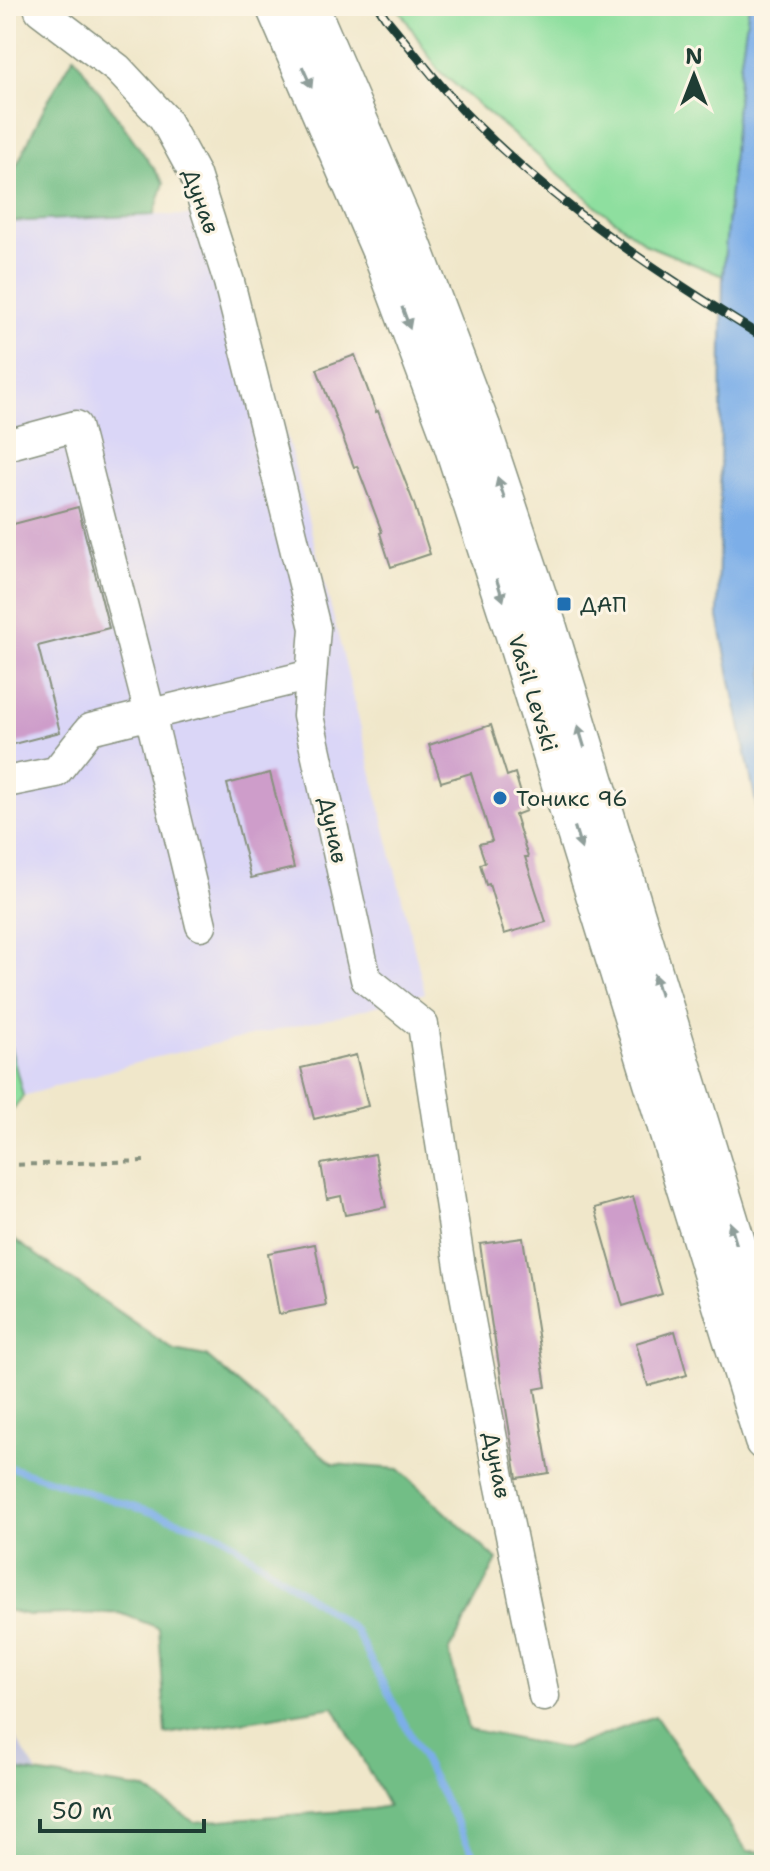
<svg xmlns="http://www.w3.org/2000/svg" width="770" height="1871" font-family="'Shantell Sans',sans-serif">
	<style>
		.built { fill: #dad6f7 }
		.industrial { fill: #c0c2dd }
		.green { fill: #8edf9f; stroke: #568e6a; stroke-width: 2 }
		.forest { fill: #72be86; stroke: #487e5d; stroke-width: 2 }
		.water { fill: #7baee8; stroke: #4d768e; stroke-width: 2 }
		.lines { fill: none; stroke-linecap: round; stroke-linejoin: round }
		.stream { stroke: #7baee8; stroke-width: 7 }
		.building { fill: #ce9dca }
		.minor-casing { stroke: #88927f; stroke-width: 33 }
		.major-casing { stroke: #88927f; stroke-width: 41 }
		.path { stroke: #88927f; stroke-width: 4; stroke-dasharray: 6 6; stroke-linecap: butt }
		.minor { stroke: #fff; stroke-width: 30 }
		.major { stroke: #fff; stroke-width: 38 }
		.rail-casing { stroke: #1f3d34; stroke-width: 9 }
		.rail { stroke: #fcf5e5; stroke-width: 6; stroke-dasharray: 18; stroke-linecap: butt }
		.oneway { fill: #8f9e9a }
		.poi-dot { fill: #1f6fb2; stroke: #fcf5e5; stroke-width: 3 }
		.labels { text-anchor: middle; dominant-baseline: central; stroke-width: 6; stroke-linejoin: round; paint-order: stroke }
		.street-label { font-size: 22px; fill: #1f3d34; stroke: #fcf5e5 }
		.poi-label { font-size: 22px; fill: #1f3d34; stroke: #fcf5e5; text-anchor: start }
	</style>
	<rect width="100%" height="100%" fill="#fcf5e5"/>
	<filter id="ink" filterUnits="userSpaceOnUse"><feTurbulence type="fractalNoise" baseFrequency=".0125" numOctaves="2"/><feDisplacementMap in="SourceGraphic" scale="16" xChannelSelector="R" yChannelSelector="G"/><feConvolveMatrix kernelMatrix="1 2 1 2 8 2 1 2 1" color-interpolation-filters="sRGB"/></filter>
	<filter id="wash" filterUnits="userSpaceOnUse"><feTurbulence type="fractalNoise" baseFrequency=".006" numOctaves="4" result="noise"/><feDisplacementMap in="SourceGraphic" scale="32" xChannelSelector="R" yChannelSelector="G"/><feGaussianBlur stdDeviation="1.8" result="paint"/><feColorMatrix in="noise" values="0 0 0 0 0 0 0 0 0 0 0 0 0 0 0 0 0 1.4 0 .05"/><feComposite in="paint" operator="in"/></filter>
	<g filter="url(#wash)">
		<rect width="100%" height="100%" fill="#f0e7ca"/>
		<path class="built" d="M154,215l65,1 53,162 73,285 80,330 -82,22 -190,43 -130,38 -17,-66v-808z"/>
		<path class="industrial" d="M12,1732l26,42 -32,-5v-35z"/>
		<g class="green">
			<path d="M397,6h352l-9,61 -17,209 -76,-31 -47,-36 -162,-139z"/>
			<path d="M6,1030l17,66 -17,23z"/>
		</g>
		<g class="forest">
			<path d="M74,56l90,127 -10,32 -148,7v-53l8,2 31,-65z"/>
			<path d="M6,1234l168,116 32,6 127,108 66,5 98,91 -48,92 19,77 98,20 89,-33 92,135 17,1v13h-758v-96l138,20 50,33 178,-13 16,-3 -54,-99 -168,27 -7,-106 -39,-15 -91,2 -23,-5z"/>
		</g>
		<path class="water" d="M749,6h15v836l-46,-225 5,-341 17,-209z"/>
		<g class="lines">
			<path class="stream" d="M6,1466l216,69 133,95 124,235"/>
		</g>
		<g id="blocks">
			<g class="building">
				<path d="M355,355l21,57 2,-1 36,93 16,50 -39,13 -11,-34 2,-1 -25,-66 -3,1 -37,-98z"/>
				<path d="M78,507l31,121 -71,18 22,86 -54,14v-220z"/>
				<path d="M491,725l16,51 8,-3 11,38 -11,4 13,42h-3l21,65 -42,12 -15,-50 -3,1 -6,-21 5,-2 -6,-18 13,-3 -21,-68 -30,9 -12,-37z"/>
				<path d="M270,773l24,95 -43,10 -24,-94z"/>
				<path d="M356,1055l12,51 -54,13 -13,-51z"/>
				<path d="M375,1154l11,53 -41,8 -4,-19 -14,3 -6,-35z"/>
				<path d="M633,1197l29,97 -39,12 -28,-98z"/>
				<path d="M523,1238l23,149 -11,2 14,84 -32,5 -23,-144h-1l-13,-90z"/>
				<path d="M315,1244l11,61 -47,9 -11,-61z"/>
				<path d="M675,1331l12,44 -39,11 -12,-43z"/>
			</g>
		</g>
	</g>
	<g filter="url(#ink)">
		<use href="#blocks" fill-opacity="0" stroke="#88927f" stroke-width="2"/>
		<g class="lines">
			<defs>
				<g id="minor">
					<path d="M39,6l1,4 78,59 46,49 31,57 34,107 86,346 -7,88 58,263 57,46 37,242 39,210 45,219"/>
					<path d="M6,445l70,-19 74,288 51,211"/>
					<path d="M6,782l50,-10 34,-43 221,-54"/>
				</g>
				<g id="major">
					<path d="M275,6l107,247 68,182 64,197 250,809"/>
					<path d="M309,6l103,239 69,182 66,198 217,709"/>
				</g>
			</defs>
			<use href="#minor" class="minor-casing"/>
			<use href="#major" class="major-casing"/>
			<path class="path" d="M6,1165l140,-4"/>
			<use href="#minor" class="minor"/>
			<use href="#major" class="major"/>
			<defs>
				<path id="rail" d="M378,6l7,11c28,33 56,72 87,103 87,88 187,153 292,218"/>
			</defs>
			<use href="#rail" class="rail-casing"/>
			<use href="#rail" class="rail"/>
		</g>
		<defs><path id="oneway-solid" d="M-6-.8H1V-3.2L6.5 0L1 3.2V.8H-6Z" transform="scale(2)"/></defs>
		<g class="oneway">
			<use href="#oneway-solid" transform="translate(307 77) rotate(66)"/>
			<use href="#oneway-solid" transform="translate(406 318) rotate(70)"/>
			<use href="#oneway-solid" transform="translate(501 488) rotate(-108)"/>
			<use href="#oneway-solid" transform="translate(500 590) rotate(72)"/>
			<use href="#oneway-solid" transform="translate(581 736) rotate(-107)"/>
			<use href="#oneway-solid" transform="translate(578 838) rotate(73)"/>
			<use href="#oneway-solid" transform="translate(657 985) rotate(-107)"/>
			<use href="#oneway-solid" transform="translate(733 1233) rotate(-107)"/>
		</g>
	</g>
	<g class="poi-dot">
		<rect x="556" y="596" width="16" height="16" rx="4"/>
		<circle cx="500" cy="798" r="8"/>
	</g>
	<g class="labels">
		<g class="street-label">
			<text transform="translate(201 201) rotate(70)">Дунав</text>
			<text transform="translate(533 693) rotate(73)">Vasil Levski</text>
			<text transform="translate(333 830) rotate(78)">Дунав</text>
			<text transform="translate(497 1465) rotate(79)">Дунав</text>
		</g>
		<g class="poi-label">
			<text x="580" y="604">ДАП</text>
			<text x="516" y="798">Тоникс 96</text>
		</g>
	</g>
	<rect width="770" height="1871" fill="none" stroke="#fcf5e5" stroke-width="32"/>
	<g transform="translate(694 76)" stroke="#fcf5e5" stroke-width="6" paint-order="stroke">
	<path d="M0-6L14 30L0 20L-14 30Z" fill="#1f3d34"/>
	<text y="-12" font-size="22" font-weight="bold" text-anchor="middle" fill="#1f3d34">N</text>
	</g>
	<path d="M40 1819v12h164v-12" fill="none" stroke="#1f3d34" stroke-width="4"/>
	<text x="52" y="1819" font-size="24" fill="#1f3d34" stroke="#fcf5e5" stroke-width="6" paint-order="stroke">50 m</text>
</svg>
